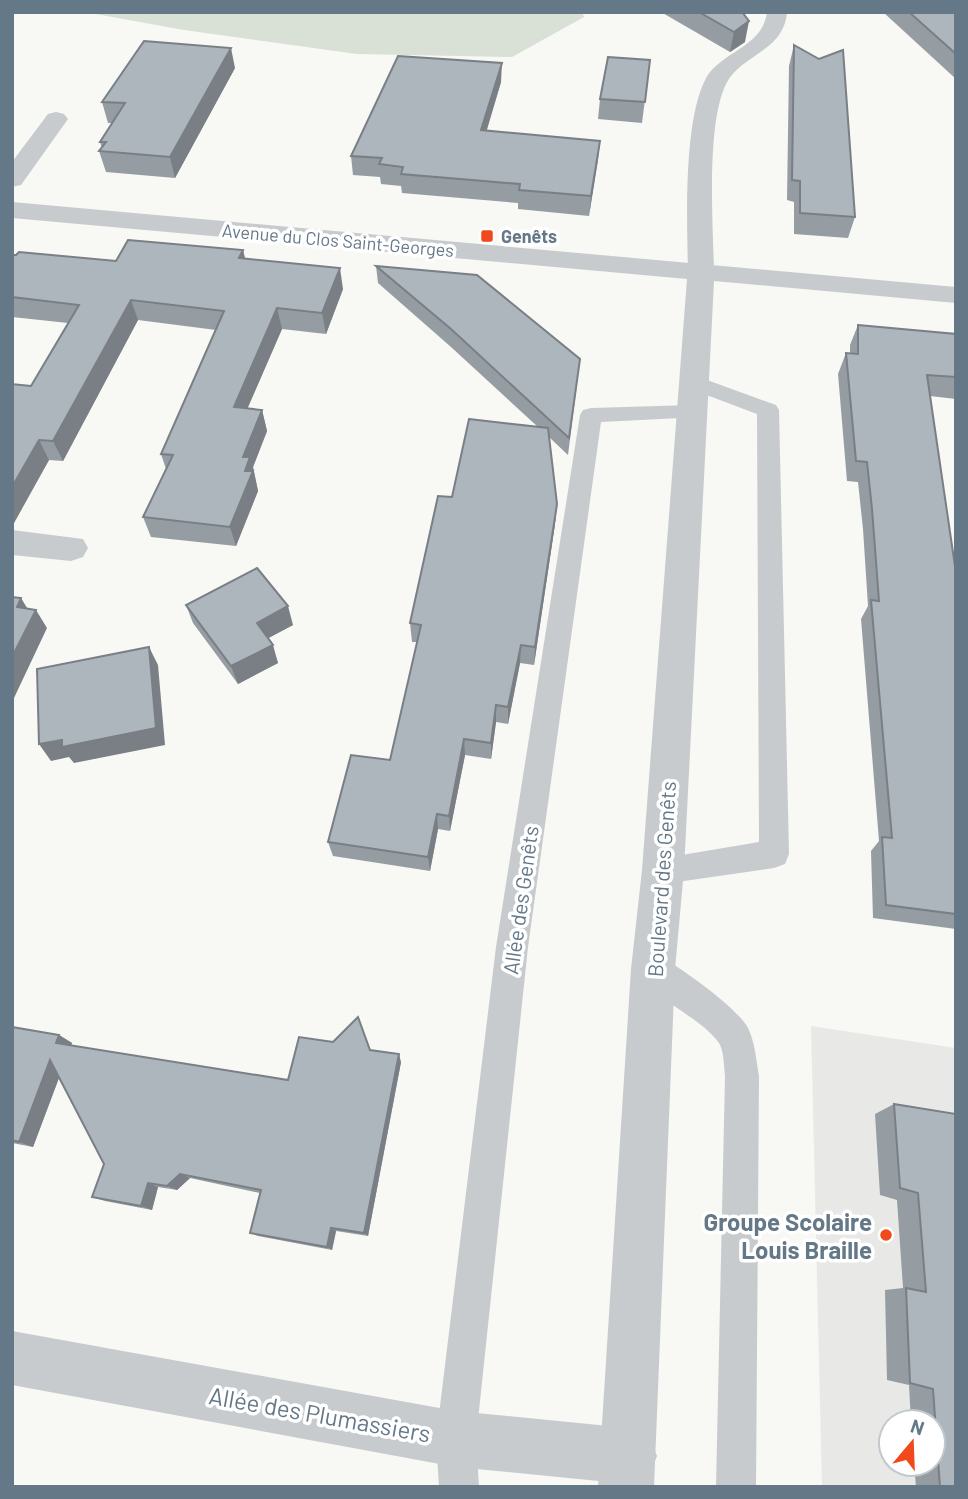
<svg xmlns="http://www.w3.org/2000/svg" width="968" height="1499" font-family="Barlow,sans-serif">
	<style>
		.built { fill: #e8e9e7; fill-rule: evenodd }
		.green { fill: #d9e0d5 }
		.lines { fill: none; stroke-linecap: round; stroke-linejoin: round }
		.service { fill: #c7cbce; fill-rule: evenodd }
		.minor { fill: #c7cbce; fill-rule: evenodd }
		.tertiary { fill: #c7cbce; fill-rule: evenodd }
		.wall { fill: #959da2 }
		.shaded-wall { fill: #797f84 }
		.building { fill: #adb6bc; stroke: #797f84; stroke-width: 2 }
		.poi-dot { fill: #f0491c; stroke: #fff; stroke-width: 2.5 }
		.labels { text-anchor: middle; dominant-baseline: central; stroke-width: 7; stroke-linejoin: round; paint-order: stroke }
		.far-poi-label { font-size: 18px; font-weight: bold; fill: #647888; stroke: #fff; text-anchor: start }
		.far-street-label { font-size: 18px; fill: #647888; stroke: #fff }
		.street-label { font-size: 21px; fill: #647888; stroke: #fff }
		.near-poi-label { font-size: 24px; font-weight: bold; fill: #647888; stroke: #fff; text-anchor: end }
		.near-street-label { font-size: 24px; fill: #647888; stroke: #fff }
	</style>
	<rect width="100%" height="100%" fill="#f8f8f4"/>
	<path class="built" d="M811,1026l145,22v439h-134zM891,1422h42v42h-42z"/>
	<path class="green" d="M85,12h497l2,5 -72,40 -155,-3 -173,-24z"/>
	<g class="lines">
		<g class="service">
			<path d="M696,376l80,29 3,5 10,444 -4,10 -11,4 -111,16 -11,-4 -4,-10 4,-10 107,-18 -2,-428 -69,-26 -3,-5 3,-5z"/>
			<path d="M692,405l8,2 3,5 -3,5 -99,5 -73,525 -52,492 3,48h-40l-3,-48 60,-492 84,-532 3,-5 8,-2z"/>
			<path d="M653,953c21,9 85,55 95,75 7,14 8,32 11,48l-3,411h-40l9,-411c-1,-9 -1,-25 -6,-33 -20,-28 -69,-44 -82,-74l5,-11z"/>
		</g>
		<g class="minor">
			<path d="M767,12h20c-3,40 -46,42 -61,72 -20,41 -13,141 -12,188l-3,6h-20l-3,-6c-1,-50 -5,-151 18,-194 16,-27 57,-31 61,-66z"/>
			<path d="M56,112l8,2 4,5 -47,66 -9,2v-25l36,-48z"/>
			<path d="M12,530l71,9 5,9 -5,9 -12,4 -59,-6z"/>
			<path d="M12,1331l444,80 173,17 20,8 8,20 -8,20 -20,8 -173,-17 -444,-82z"/>
		</g>
		<path class="tertiary" d="M12,202l944,85v16l-242,-22 -30,589 -9,99 -21,518h-56l33,-518 11,-99 45,-591 -675,-61z"/>
	</g>
	<g class="wall">
		<path d="M661,12h81l3,30 -15,10z"/>
		<path d="M883,12h73v67z"/>
		<path d="M794,45l61,172 -7,21 -54,-4v-32l-7,-2 2,-134z"/>
		<path d="M650,60l-8,63 -44,-4 2,-20z"/>
		<path d="M235,68l-60,110 -69,-6 -7,-21 3,-3 -2,-6 12,-19h-4l-6,-21z"/>
		<path d="M501,82l-15,49 114,10 -11,75 -71,-7v-6l-116,-10 -1,-7 -20,-2 -1,-7 -27,-2 -2,-19z"/>
		<path d="M243,250l2,9 98,30 -17,45 -44,-5 -35,80 15,1 5,21 -14,36 5,24 -22,55 -85,-9 -8,-20 23,-48 -5,-15 55,-124 -78,-10 -75,141 -14,-1 -37,65v-141l19,2 37,-63 -56,-6v-62l104,6z"/>
		<path d="M376,266l202,110 -10,79 -19,-18 8,67 -2,20 -21,141 -14,-2 -12,61 -12,-2 -5,37 -26,-4 -15,76 -12,-2 -8,42 -97,-15 -5,-14 62,-82 27,-118h-5l-2,-19 42,-126 86,-70 -87,-80 -73,-64z"/>
		<path d="M858,325l98,9v65l-26,-3 26,177v356l-83,-11 -2,-67 8,-10 -18,-222 7,-13 -5,-77 -5,-47 -11,-1 -9,-107 8,-21h4v-8z"/>
		<path d="M186,605l107,20 -25,13 10,25 -40,21 -45,-61z"/>
		<path d="M12,1027l47,8 13,8 -1,3 217,34 83,-30 30,12 -33,174 -32,-5 -4,19 -74,-14 -8,-3 10,-40 -70,-15 -13,12 -19,-3 -6,23 -47,-9 -13,-4 12,-33 -45,-86 -26,69 -21,-4z"/>
		<path d="M894,1104l62,10v373h-40l-2,-23h19v-42h-22l-2,-37 -22,-5 -2,-90 18,-2 -6,-88 -17,-5 -5,-81z"/>
	</g>
	<g class="shaded-wall">
		<path d="M749,21l-4,21 -15,10 4,-20z"/>
		<path d="M231,48l4,20 -60,110 -5,-21z"/>
		<path d="M502,63l-1,19 -20,68v-20z"/>
		<path d="M600,141l-2,19 -9,56 2,-20z"/>
		<path d="M243,250l5,21 -9,-13z"/>
		<path d="M340,268l3,21 -17,45 -4,-21z"/>
		<path d="M131,300l7,20 -75,141 -10,-20z"/>
		<path d="M277,308l5,21 -43,99 -5,-21z"/>
		<path d="M262,410l5,21 -14,36 5,24 -22,55 -6,-19 15,-56 -2,-14z"/>
		<path d="M39,440l10,20 -36,65 -1,-38z"/>
		<path d="M557,504l-2,20 -21,141 1,-18z"/>
		<path d="M21,598l11,18 4,-6 11,18 -33,70 -2,-2v-39l5,-50z"/>
		<path d="M288,606l5,19 -30,16 -6,-18z"/>
		<path d="M273,645l5,18 -40,21 -7,-18z"/>
		<path d="M521,645l-1,18 -12,61v-17z"/>
		<path d="M149,647l9,18 7,80 -91,18 -5,-6 -18,4 -12,-17z"/>
		<path d="M496,705v17l-5,37v-16z"/>
		<path d="M464,739l1,16 -15,76 -1,-15z"/>
		<path d="M437,814l1,15 -8,42 -2,-14z"/>
		<path d="M59,1035l13,8 -4,9 -12,-9z"/>
		<path d="M399,1054l2,8 -33,174 -4,-3z"/>
		<path d="M50,1060l13,7 -30,80 -14,-5z"/>
		<path d="M180,1174l10,4 -13,12 -10,-4z"/>
		<path d="M148,1183l10,4 -6,23 -11,-4z"/>
		<path d="M331,1228l5,3 -4,19 -5,-3z"/>
	</g>
	<g class="building">
		<path d="M699,12h43l7,9 -15,11z"/>
		<path d="M909,12h47v42z"/>
		<path d="M144,41l87,7 -61,109 -71,-6 7,-9h-6l25,-39 -23,-1z"/>
		<path d="M794,45l25,14 24,-9 12,167 -55,-4v-32l-8,-1z"/>
		<path d="M398,56l104,7 -21,67 119,11 -9,55 -72,-6 1,-6 -119,-10 2,-7 -24,-3 3,-6 -31,-2z"/>
		<path d="M608,57l42,3 -5,42 -45,-3z"/>
		<path d="M128,240l115,10 -4,8 101,10 -18,45 -45,-5 -43,99 28,3 -19,47h7l-5,14h8l-23,56 -87,-10 30,-62 -12,-1 63,-143 -93,-11 -78,141 -14,-1 -27,47v-103l19,2 48,-81 -67,-8v-42h4l3,-3 97,9z"/>
		<path d="M376,266l101,9 103,84 -11,79 -118,-109z"/>
		<path d="M858,325l98,9v43l-29,-2 29,198v341l-70,-9 -4,-68 10,1 -21,-238 8,1 -7,-92 -5,-47 -11,-1 -10,-108 12,1z"/>
		<path d="M469,419l79,9 9,76 -22,143 -14,-2 -13,62 -12,-2 -5,38 -27,-4 -15,77 -12,-2 -9,43 -100,-15 23,-87 39,5 31,-135 -11,-2 28,-127 14,1z"/>
		<path d="M257,568l31,38 -31,17 16,22 -42,21 -45,-61z"/>
		<path d="M12,597l9,1 -4,9 19,3 -24,47z"/>
		<path d="M149,647l7,81 -94,19v-7l-23,4 -2,-75z"/>
		<path d="M358,1017l12,33 29,4 -35,179 -33,-5 -4,19 -77,-14 11,-43 -81,-16 -13,12 -19,-3 -7,23 -49,-9 12,-33 -54,-104 -31,82 -7,-2v-113l47,8 -3,8 232,37 11,-43 34,5z"/>
		<path d="M894,1104l62,10v373h-16l-7,-98 -23,-6 -4,-95 20,4 -8,-99 -18,-5z"/>
	</g>
	<g class="poi-dot">
		<rect x="480" y="229" width="14" height="14" rx="3.5"/>
		<circle cx="886" cy="1235" r="7"/>
	</g>
	<g class="labels">
		<g class="far-poi-label">
			<text x="501" y="236">Genêts</text>
		</g>
		<g class="far-street-label">
			<text transform="translate(338 240) rotate(5)">Avenue du Clos Saint-Georges</text>
		</g>
		<g class="street-label">
			<text transform="translate(661 879) rotate(-86)">Boulevard des Genêts</text>
			<text transform="translate(520 900) rotate(-82)">Allée des Genêts</text>
		</g>
		<g class="near-poi-label">
			<text x="872" y="1221">Groupe Scolaire<tspan x="872" dy="28">Louis Braille</tspan></text>
		</g>
		<g class="near-street-label">
			<text transform="translate(320 1414) rotate(10)">Allée des Plumassiers</text>
		</g>
	</g>
	<rect width="968" height="1499" fill="none" stroke="#647888" stroke-width="28"/>
	<g transform="translate(912 1443) rotate(19)"><circle r="33" fill="#ffffff" stroke="#c1c9cf" stroke-width="2"/>
	<path d="M0-5L12 26L0 18L-12 26Z" fill="#f0491c"/>
	<text y="-10" font-size="19" font-weight="bold" text-anchor="middle" fill="#647888">N</text>
	</g>
</svg>
